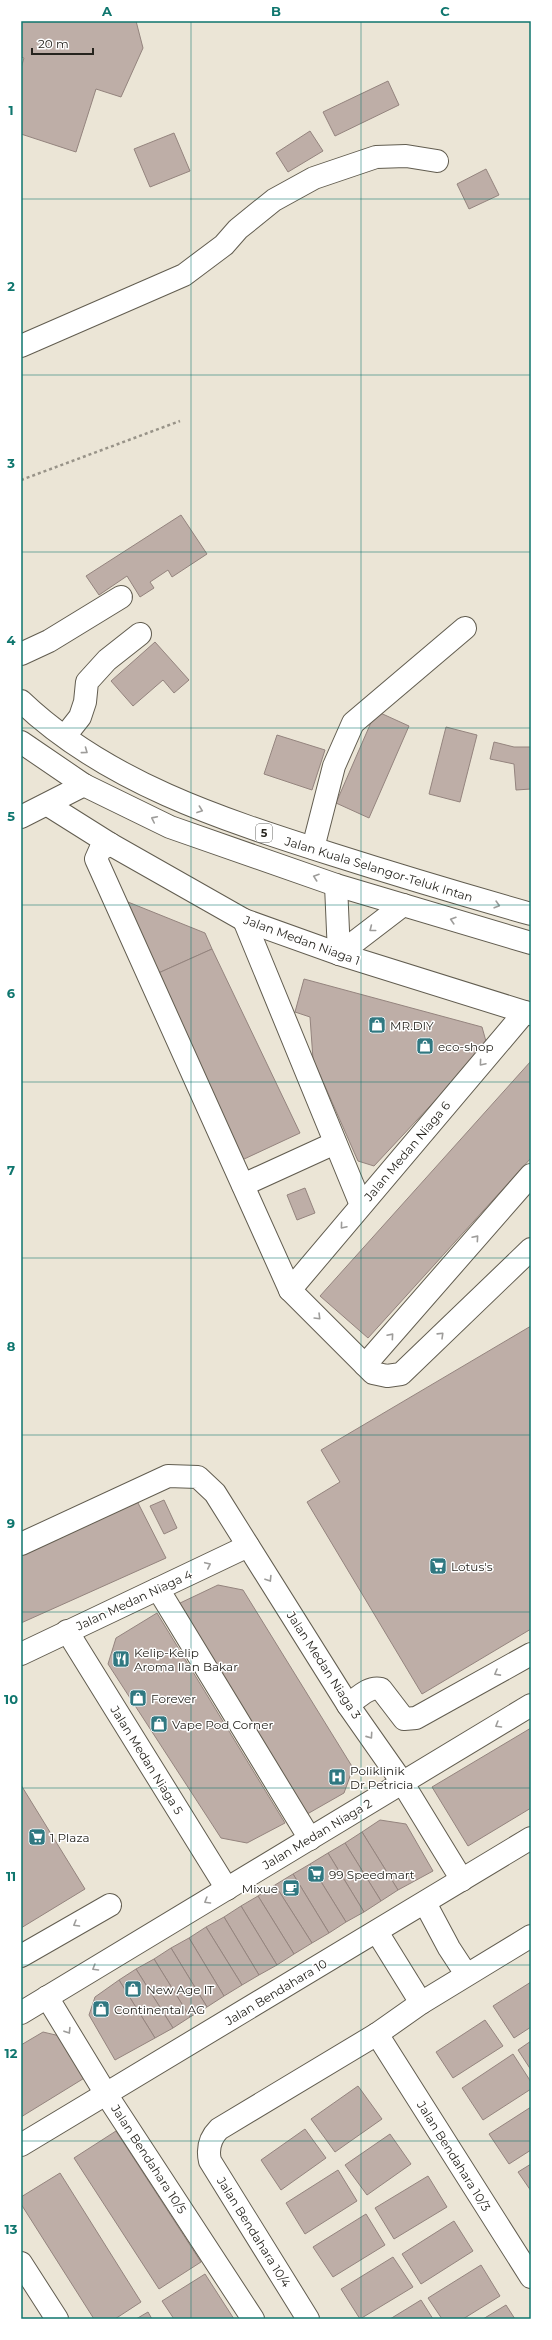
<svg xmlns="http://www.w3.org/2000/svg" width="552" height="2340" font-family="Montserrat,sans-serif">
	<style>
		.building { fill: #beaea7; stroke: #94847e }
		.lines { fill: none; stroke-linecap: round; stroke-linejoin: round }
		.minor-casing { stroke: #625d50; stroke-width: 24 }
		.highway-casing { stroke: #625d50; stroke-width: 24 }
		.path { stroke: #989388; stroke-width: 2.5; stroke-dasharray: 3 3; stroke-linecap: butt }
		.minor { stroke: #fff; stroke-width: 22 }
		.highway { stroke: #fff; stroke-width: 22 }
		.oneway { stroke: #9d9c9a }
		.grid { fill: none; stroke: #0f766e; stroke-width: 1; stroke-opacity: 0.55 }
		.labels { text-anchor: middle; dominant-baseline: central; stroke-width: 3; stroke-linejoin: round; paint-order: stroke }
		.shield { fill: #fff; stroke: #676662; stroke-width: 1 }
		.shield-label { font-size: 11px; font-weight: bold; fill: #26241e }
		.street-label { font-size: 12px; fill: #26241e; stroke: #fff }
		.poi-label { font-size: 12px; fill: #26241e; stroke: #fff; text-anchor: start }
		.neatline { fill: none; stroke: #0f766e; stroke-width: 1.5 }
		.grid-label { font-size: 13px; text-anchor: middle; font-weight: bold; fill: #0f766e }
	</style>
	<rect width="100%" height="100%" fill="#ebe5d6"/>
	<g class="building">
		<path d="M21,21h115l7,27 -22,49 -25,-8 -20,63 -55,-18v-66l3,-10 -3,-1z"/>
		<path d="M388,81l11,24 -64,31 -12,-24z"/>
		<path d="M310,131l13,20 -35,21 -12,-19z"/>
		<path d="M174,133l16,38 -40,16 -16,-38z"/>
		<path d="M486,169l13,26 -30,14 -12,-25z"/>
		<path d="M181,515l26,39 -35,23 -4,-7 -18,12 4,6 -14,9 -13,-21 -28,19 -13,-19z"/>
		<path d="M155,642l34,38 -15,13 -11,-13 -30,26 -22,-25z"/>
		<path d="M376,711l33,15 -40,92 -33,-15z"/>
		<path d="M446,727l31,8 -17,67 -31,-8z"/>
		<path d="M277,735l48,15 -13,40 -48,-16z"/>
		<path d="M494,742l20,5h17v42l-15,1 -2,-26 -24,-5z"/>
		<path d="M118,898l87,35 7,16 -58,26z"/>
		<path d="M212,949l88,184 -58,27 -88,-185z"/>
		<path d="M304,979l178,48 5,18 -113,121 -16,-5 -45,-102 -3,-42 -15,-5z"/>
		<path d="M531,1061v97l-163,180 -48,-42z"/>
		<path d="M305,1188l10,25 -18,7 -10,-25z"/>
		<path d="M531,1326v303l-109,65 -115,-192 33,-20 -19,-32z"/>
		<path d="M164,1500l13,28 -13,6 -14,-28z"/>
		<path d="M137,1501l29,57 -145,65v-68z"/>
		<path d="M218,1585l25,5 110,178 -9,25 -42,24 -124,-213z"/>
		<path d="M157,1613l128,210 -38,20 -26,-5 -113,-174 8,-26z"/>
		<path d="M531,1728v80l-63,38 -36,-59z"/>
		<path d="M21,1785l64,104 -64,39z"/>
		<path d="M380,1820l26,4 27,47 -35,19 -36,-58z"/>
		<path d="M362,1832l36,58 -17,11 -36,-58z"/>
		<path d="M345,1843l36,58 -17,11 -36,-59z"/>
		<path d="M328,1853l36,59 -18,10 -36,-58z"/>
		<path d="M310,1864l36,58 -17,11 -36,-59z"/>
		<path d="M293,1874l36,59 -17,10 -37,-58z"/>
		<path d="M275,1885l37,58 -18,11 -36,-58z"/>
		<path d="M258,1896l36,58 -17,11 -36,-59z"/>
		<path d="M241,1906l36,59 -18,10 -35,-58z"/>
		<path d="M224,1917l35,58 -17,10 -36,-58z"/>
		<path d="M206,1927l36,58 -18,11 -35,-58z"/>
		<path d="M189,1938l35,58 -17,11 -36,-59z"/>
		<path d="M171,1948l36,59 -17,10 -36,-58z"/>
		<path d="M154,1959l36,58 -17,11 -37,-59z"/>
		<path d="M136,1969l37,59 -18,10 -36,-58z"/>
		<path d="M119,1980l36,58 -40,22 -26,-45 6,-18z"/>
		<path d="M531,1982v45l-17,11 -21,-32z"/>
		<path d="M485,2020l18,26 -50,32 -17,-26z"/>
		<path d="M43,2032l17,4 26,41 -65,40v-72z"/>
		<path d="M531,2041v29l-13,-20z"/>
		<path d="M513,2054l18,28v7l-48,31 -21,-32z"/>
		<path d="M358,2086l24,33 -47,33 -24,-33z"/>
		<path d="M531,2107v43l-22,14 -20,-30z"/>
		<path d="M305,2129l21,29 -45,32 -20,-30z"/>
		<path d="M116,2131l85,131 -42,27 -85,-131z"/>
		<path d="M390,2134l21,30 -44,31 -22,-30z"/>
		<path d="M531,2164v27l-13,-19z"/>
		<path d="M338,2170l19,31 -52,33 -19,-31z"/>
		<path d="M60,2173l81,129 -26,17h-21l-73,-115v-7z"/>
		<path d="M428,2176l19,31 -53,32 -19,-31z"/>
		<path d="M366,2214l19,31 -52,32 -20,-30z"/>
		<path d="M454,2221l19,30 -52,33 -19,-30z"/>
		<path d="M393,2257l20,30 -53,32 -19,-30z"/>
		<path d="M481,2265l19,31 -37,23h-21l-14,-21z"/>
		<path d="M205,2274l29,45h-60l-12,-18z"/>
		<path d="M421,2300l12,19h-43z"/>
		<path d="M506,2305l9,14h-32z"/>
		<path d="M148,2312l4,7h-16z"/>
	</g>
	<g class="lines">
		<defs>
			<g id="minor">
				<path d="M21,346l163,-71 40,-30 14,-16 36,-29 40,-22 62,-21 30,-1 31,5"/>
				<path d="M21,654l28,-13 72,-44"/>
				<path d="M65,736l15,-19 5,-15 2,-20 20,-22 33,-26"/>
				<path d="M48,805l62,39 134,76 95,34 192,60"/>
				<path d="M21,817l63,-32"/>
				<path d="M110,844l-10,6 -4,9 194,431 83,83 14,3 14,-2 130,-125"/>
				<path d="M313,848l21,-82 19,-43 112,-95"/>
				<path d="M336,885l3,69"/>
				<path d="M244,920l117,285"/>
				<path d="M339,954l64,-49"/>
				<path d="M243,1185l92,-42"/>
				<path d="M290,1290l235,-278"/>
				<path d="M365,1365l166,-190"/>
				<path d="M21,1544l147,-68 30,1 17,16 133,212 54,77 60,98"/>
				<path d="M158,1589l152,250"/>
				<path d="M67,1631l160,258"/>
				<path d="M21,1654l227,-108"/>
				<path d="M348,1705c10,-7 20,-19 33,-16l23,30 12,-1 115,-64"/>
				<path d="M425,1903l24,45 17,26"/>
				<path d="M377,1932l44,71"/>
				<path d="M21,1956l89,-51"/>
				<path d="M47,1997l59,97 147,225"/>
				<path d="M21,2013l510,-308"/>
				<path d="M377,2034l154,243"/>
				<path d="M21,2145l510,-307"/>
				<path d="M21,2263l36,56"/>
				<path d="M308,2319l-98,-158c-3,-13 0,-23 9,-32l158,-95 44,-31 110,-67"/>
			</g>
			<g id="highway">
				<path d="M21,701c85,81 200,118 310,153 66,21 133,41 200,60"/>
				<path d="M21,742l63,43 86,42 166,58 195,58"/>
			</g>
		</defs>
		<use href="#minor" class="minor-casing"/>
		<use href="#highway" class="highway-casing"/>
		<path class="path" d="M21,480l159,-59"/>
		<use href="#minor" class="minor"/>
		<use href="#highway" class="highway"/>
	</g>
	<defs><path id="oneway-chevron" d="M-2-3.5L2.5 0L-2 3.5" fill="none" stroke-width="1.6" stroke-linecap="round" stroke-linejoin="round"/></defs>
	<g class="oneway">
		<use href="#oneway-chevron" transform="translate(85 751) rotate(36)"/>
		<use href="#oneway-chevron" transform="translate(200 810) rotate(20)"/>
		<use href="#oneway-chevron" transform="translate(154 819) rotate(-154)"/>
		<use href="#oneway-chevron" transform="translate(316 877) rotate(-161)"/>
		<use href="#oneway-chevron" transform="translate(497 905) rotate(16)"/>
		<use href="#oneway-chevron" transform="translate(453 920) rotate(-163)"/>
		<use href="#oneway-chevron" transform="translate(372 929) rotate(142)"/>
		<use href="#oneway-chevron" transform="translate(482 1063) rotate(130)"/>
		<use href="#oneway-chevron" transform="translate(343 1226) rotate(130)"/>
		<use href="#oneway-chevron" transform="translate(476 1238) rotate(-49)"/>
		<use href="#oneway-chevron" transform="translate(318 1317) rotate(45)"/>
		<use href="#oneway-chevron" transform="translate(441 1335) rotate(-44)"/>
		<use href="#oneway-chevron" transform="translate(391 1336) rotate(-49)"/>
		<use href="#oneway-chevron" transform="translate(208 1565) rotate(-25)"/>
		<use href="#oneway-chevron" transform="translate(269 1579) rotate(58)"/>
		<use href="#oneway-chevron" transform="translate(497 1673) rotate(151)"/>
		<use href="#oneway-chevron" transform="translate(498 1725) rotate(149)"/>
		<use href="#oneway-chevron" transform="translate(370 1736) rotate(55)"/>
		<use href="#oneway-chevron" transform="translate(207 1901) rotate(149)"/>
		<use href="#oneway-chevron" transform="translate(76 1924) rotate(150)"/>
		<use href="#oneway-chevron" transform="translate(95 1968) rotate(149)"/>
		<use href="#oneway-chevron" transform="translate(68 2031) rotate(58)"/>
	</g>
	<path class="grid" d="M191,21v2298M361,21v2298M21,199h510M21,375h510M21,552h510M21,728h510M21,905h510M21,1082h510M21,1258h510M21,1435h510M21,1612h510M21,1788h510M21,1965h510M21,2141h510"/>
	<defs>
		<symbol id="shop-square" viewBox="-11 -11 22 22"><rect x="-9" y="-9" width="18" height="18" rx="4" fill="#307881" stroke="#fff"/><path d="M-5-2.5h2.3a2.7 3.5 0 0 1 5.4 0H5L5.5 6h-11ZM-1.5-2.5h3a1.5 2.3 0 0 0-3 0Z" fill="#fff"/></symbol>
		<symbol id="supermarket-square" viewBox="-11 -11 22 22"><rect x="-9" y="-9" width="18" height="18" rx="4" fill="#307881" stroke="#fff"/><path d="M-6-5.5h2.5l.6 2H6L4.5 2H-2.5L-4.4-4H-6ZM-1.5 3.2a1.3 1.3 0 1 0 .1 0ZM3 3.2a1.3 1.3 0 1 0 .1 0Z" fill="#fff"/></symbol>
		<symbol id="restaurant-square" viewBox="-11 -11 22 22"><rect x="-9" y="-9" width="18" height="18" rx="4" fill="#307881" stroke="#fff"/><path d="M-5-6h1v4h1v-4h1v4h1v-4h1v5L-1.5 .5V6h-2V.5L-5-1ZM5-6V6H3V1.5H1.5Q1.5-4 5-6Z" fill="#fff"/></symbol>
		<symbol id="hospital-square" viewBox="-11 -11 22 22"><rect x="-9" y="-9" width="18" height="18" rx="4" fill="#307881" stroke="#fff"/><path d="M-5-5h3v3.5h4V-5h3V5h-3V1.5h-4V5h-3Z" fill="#fff"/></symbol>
		<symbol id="cafe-square" viewBox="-11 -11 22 22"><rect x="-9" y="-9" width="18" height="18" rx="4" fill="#307881" stroke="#fff"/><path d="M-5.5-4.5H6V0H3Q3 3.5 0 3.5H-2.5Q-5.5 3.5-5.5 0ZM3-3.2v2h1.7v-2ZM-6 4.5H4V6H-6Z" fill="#fff"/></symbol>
	</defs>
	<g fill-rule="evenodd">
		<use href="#shop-square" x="367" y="1015" width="20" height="20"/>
		<use href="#shop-square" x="415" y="1036" width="20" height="20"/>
		<use href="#supermarket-square" x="428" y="1556" width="20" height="20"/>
		<use href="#restaurant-square" x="111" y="1649" width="20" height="20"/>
		<use href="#shop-square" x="128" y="1688" width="20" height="20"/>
		<use href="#shop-square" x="149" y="1714" width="20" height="20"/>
		<use href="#hospital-square" x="327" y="1767" width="20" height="20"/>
		<use href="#supermarket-square" x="27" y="1827" width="20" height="20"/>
		<use href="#supermarket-square" x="306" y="1864" width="20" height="20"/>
		<use href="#cafe-square" x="281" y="1878" width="20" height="20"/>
		<use href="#shop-square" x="123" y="1979" width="20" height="20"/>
		<use href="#shop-square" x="91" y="1999" width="20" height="20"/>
	</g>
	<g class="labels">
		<rect class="shield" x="256" y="824" width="16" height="18" rx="3"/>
		<g class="shield-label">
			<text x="264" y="833">5</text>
		</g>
		<g class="street-label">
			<text transform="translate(379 869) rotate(17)">Jalan Kuala Selangor-Teluk Intan</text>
			<text transform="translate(302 940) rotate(20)">Jalan Medan Niaga 1</text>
			<text transform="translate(407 1151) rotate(-50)">Jalan Medan Niaga 6</text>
			<text transform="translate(134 1600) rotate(-25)">Jalan Medan Niaga 4</text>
			<text transform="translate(324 1665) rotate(57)">Jalan Medan Niaga 3</text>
			<text transform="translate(147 1760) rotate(58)">Jalan Medan Niaga 5</text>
			<text transform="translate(317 1834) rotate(-31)">Jalan Medan Niaga 2</text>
			<text transform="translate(276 1992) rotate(-31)">Jalan Bendahara 10</text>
			<text transform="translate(454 2156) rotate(58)">Jalan Bendahara 10/3</text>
			<text transform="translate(149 2159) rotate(57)">Jalan Bendahara 10/5</text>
			<text transform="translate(254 2232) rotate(58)">Jalan Bendahara 10/4</text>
		</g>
		<g class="poi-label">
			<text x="390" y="1025">MR.DIY</text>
			<text x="438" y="1046">eco-shop</text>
			<text x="451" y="1566">Lotus's</text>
			<text x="134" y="1652">Kelip-Kelip<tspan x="134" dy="14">Aroma Ilan Bakar</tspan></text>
			<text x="151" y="1698">Forever</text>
			<text x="172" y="1724">Vape Pod Corner</text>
			<text x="350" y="1770">Poliklinik<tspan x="350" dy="14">Dr Petricia</tspan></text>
			<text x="50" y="1837">1 Plaza</text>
			<text x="329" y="1874">99 Speedmart</text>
			<text x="278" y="1888" text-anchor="end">Mixue</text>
			<text x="146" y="1989">New Age IT</text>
			<text x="114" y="2009">Continental AG</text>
		</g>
	</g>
	<rect width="552" height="2340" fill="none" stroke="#ffffff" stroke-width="44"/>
	<path d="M32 48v6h61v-6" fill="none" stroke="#26241e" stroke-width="2"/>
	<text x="38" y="48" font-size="12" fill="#26241e" stroke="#ffffff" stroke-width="3" paint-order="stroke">20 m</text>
	<rect x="22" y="22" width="508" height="2296" class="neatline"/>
	<g class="grid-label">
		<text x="107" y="16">A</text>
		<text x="276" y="16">B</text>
		<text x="445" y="16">C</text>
		<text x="11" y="115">1</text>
		<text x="11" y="291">2</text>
		<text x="11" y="468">3</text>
		<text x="11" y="645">4</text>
		<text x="11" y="821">5</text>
		<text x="11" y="998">6</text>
		<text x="11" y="1175">7</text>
		<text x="11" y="1351">8</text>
		<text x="11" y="1528">9</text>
		<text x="11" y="1704">10</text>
		<text x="11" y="1881">11</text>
		<text x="11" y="2058">12</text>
		<text x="11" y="2234">13</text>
	</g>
</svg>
